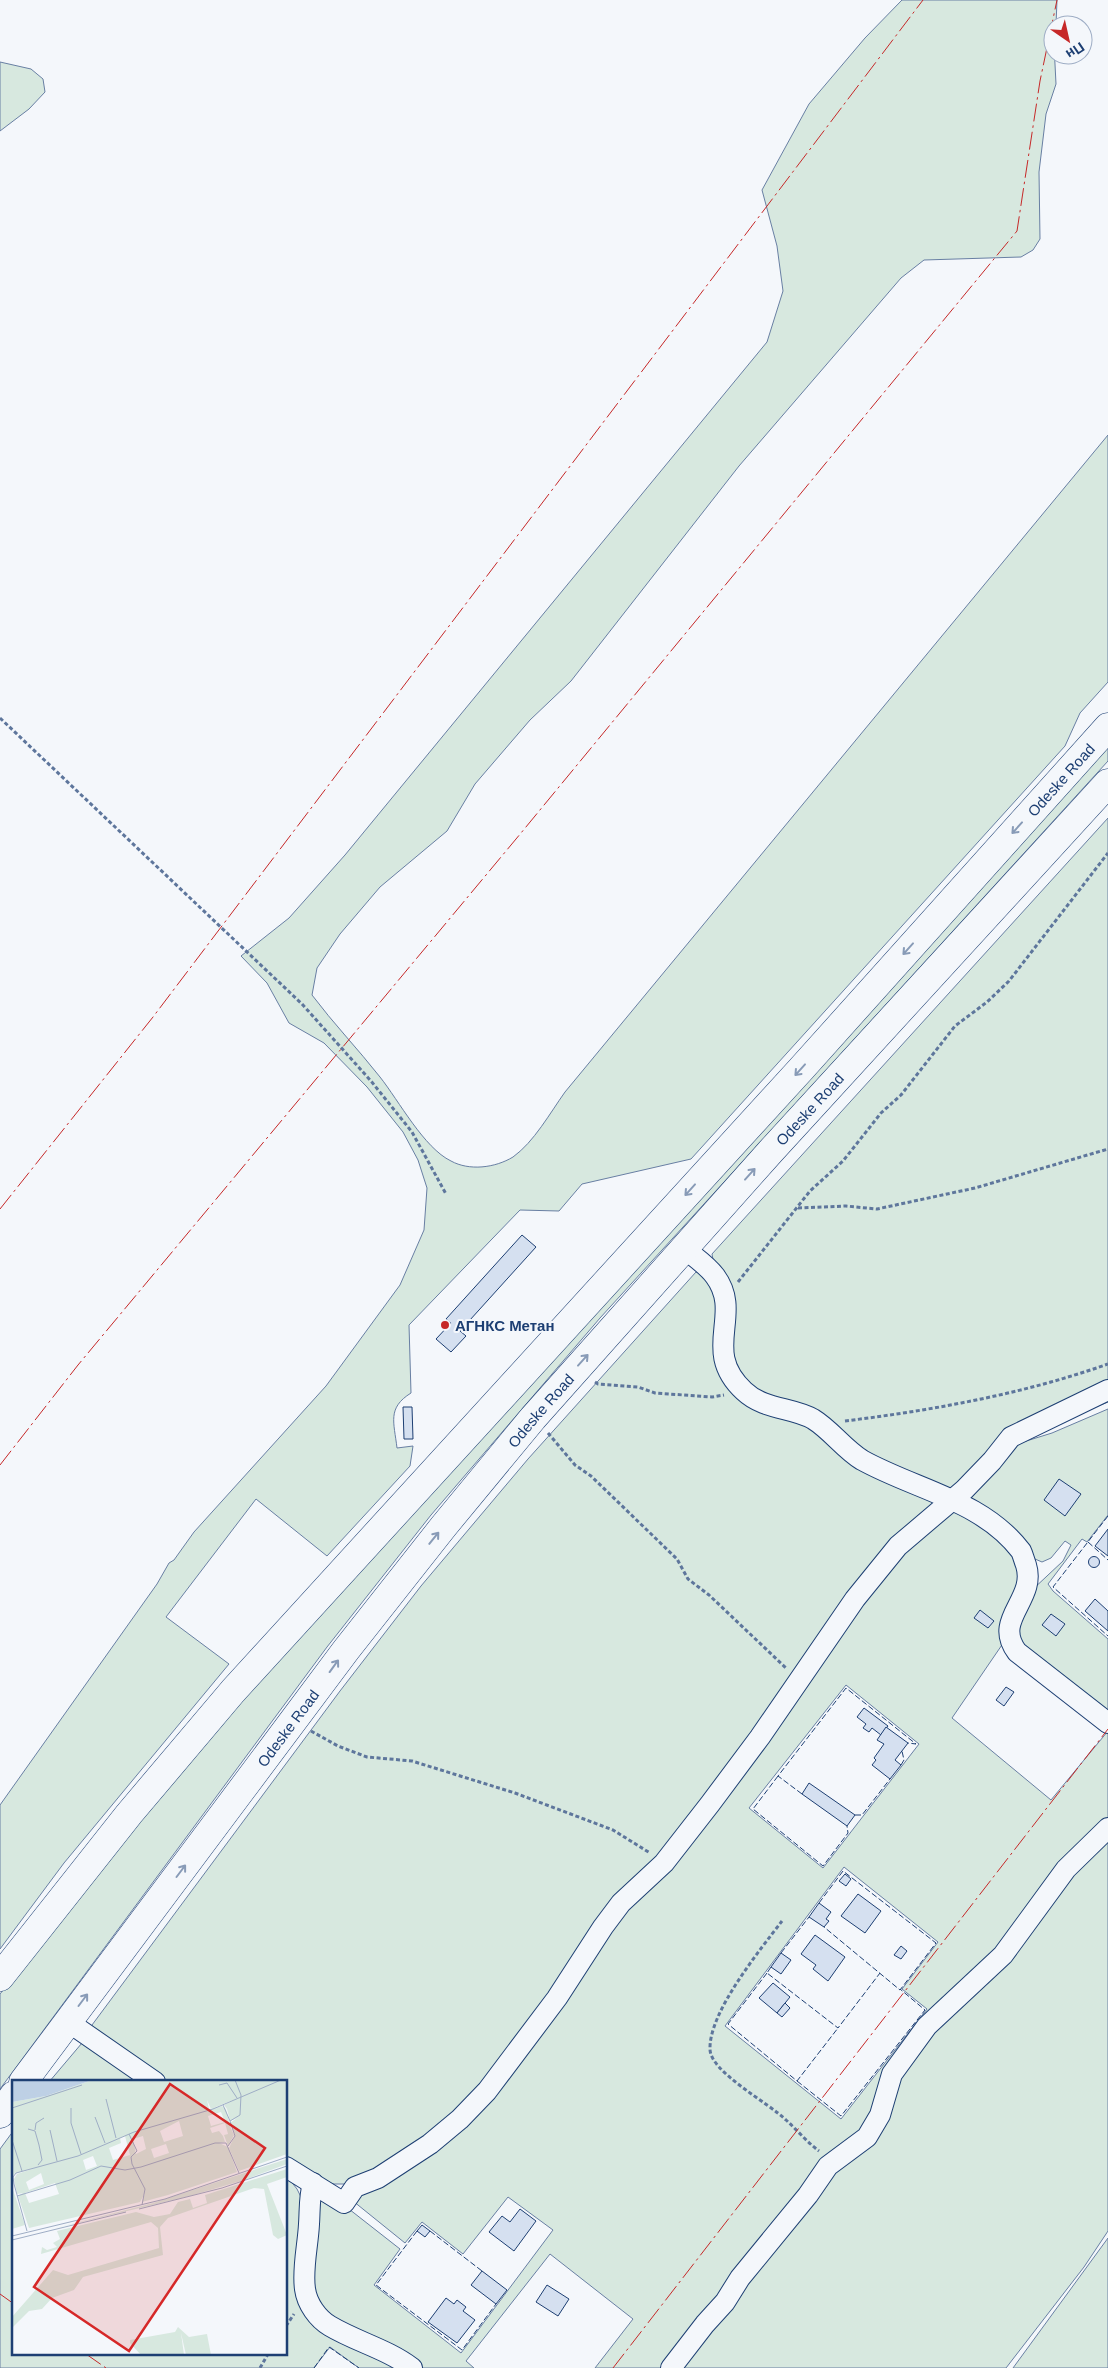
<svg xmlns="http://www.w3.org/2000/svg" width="1108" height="2368" font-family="Arial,sans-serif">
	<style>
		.green { fill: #d7e8df; stroke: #687fa3; fill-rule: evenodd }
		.building { fill: #d5e0f0; stroke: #1d3f73 }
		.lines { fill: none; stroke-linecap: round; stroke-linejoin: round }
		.minor-casing { stroke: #1d3f73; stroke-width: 22 }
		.highway-casing { stroke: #1d3f73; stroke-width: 29 }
		.path { stroke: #5e769c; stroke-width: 3; stroke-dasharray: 4 2.5; stroke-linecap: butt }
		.minor { stroke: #f4f7fb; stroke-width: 20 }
		.highway { stroke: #f4f7fb; stroke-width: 28 }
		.fence { stroke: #1d3f73; stroke-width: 1; stroke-dasharray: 6 2.5; stroke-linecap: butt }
		.power { stroke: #c62828; stroke-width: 1; stroke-dasharray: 18 4 2.5 4; stroke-linecap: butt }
		.oneway { stroke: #889bb7 }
		.poi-dot { fill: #c62828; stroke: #f4f7fb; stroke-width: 2 }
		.labels { text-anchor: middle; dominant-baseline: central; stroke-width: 4; stroke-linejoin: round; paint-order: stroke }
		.street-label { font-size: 15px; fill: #1d3f73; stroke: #f4f7fb }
		.poi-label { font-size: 15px; font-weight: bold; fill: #1d3f73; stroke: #f4f7fb; text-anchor: start }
		.inset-road { fill: none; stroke: #9eadc5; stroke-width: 1 }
		.view { fill: #d62828; fill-opacity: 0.15; stroke: #d62828; stroke-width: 2.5 }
		.inset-edge { fill: none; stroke: #1d3f73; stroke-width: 2.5 }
	</style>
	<rect width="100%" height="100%" fill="#f4f7fb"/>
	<g class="green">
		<path d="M902,0h155l-1,25h-3l3,59 -10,30 -7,58 1,67 -7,11 -12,7 -97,3 -23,18 -162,188 -168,215 -41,39 -55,64 -28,47 -67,56 -40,47 -23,34 -5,27c21,28 46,54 68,82 19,24 44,71 71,84 18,10 44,7 62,-4 21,-15 37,-44 52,-65l543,-657v247l-28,31 -15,33 -374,413 -109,25 -23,27 -39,-1 -111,115 2,68c-24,15 -17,29 -14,55l16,-2 -3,20 -83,90 -71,-57 -90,118 63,47 -165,199 -64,86v-144l157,-221 12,-21 5,-3 20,-28 132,-146 74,-101 24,-55 3,-42 -9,-28 -15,-28 -36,-45 -43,-44 -35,-20 -22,-40 -26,-27 48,-38 56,-63 422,-513 16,-51 -6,-45 -15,-56 47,-86 56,-66z"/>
		<path d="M0,62l31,7 12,10 2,13 -16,17 -29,22z"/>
		<path d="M1108,744v17l-508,557 -169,197 -104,132 -327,442v-95l164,-207z"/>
		<path d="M1108,818v584l-99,39 -57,54 -189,-96 -28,-22 -23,-123z"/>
		<path d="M696,1272l10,2 9,7 7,86 91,61 134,73 -17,12 -388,501 -106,122 -84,48h-18l-22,-6 -26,-15v-81h-124l-72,-51 2,-6 248,-334 81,-105 107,-127z"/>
		<path d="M1108,1409v106l-21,27 -5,-3 -34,45 5,7 55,48v79l-95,-78 18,-49 32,-30 8,-16 -6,-4 -14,17 -9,4 -7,-3 -36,-39 -40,-21 51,-49 13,-8 29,-9z"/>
		<path d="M948,1509l18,2 56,49 -16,79 -54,79 99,82 57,-69v94l-60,64 -96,110 -73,108 -212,261h-72l38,-49 -83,-65 -84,107 8,7h-52l-14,-12 -81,-37 -17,-34 3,-97 27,14 60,47 -26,36 87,68 92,-123 -45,-33 -45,57 -41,-32 -17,21 -52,-42 92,-66 423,-548zM846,1685l73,59 -96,124 -74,-60zM844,1867l94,75 -36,47 25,20 -86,110 -116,-93z"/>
		<path d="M1108,1832v399l-24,36 -78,101h-332l169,-211 55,-86z"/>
		<path d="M82,2043l65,39h-98z"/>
		<path d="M14,2130v224h272v-179l11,14 7,14 1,100 99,65h-45l-29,-21 -16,21h-314v-219z"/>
		<path d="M1108,2238v130h-95z"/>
	</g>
	<g class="building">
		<path d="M522,1235l14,12 -76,84 6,5 -15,16 -15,-13 15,-16 -5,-4z"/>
		<path d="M403,1407h9l1,32h-9z"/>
		<path d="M1059,1479l22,15 -16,22 -21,-16z"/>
		<path d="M1108,1529v27l-13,-10z"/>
		<circle cx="1094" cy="1562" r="5.5"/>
		<path d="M1095,1599l13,12v20l-23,-20z"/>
		<path d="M980,1610l14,11 -6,7 -14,-10z"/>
		<path d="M1051,1614l14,10 -9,12 -14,-11z"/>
		<path d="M1006,1687l8,5 -10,14 -8,-6z"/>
		<path d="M864,1708l24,18 -7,9 -9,-7 -3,4 -6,-4 3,-4 -9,-7z"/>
		<path d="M886,1727l22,16 -13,17 6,5 -11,14 -18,-14 4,-5 -2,-2 10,-14 -7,-4z"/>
		<path d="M809,1783l46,32 -8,11 -45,-32z"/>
		<path d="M845,1874l6,5 -5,7 -7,-5z"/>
		<path d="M858,1894l23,17 -16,22 -24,-17z"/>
		<path d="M819,1903l12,9 -5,7 3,2 -5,6 -15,-10z"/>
		<path d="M815,1935l30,22 -17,24 -15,-12 3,-4 -15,-11z"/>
		<path d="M901,1946l6,5 -6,8 -7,-4z"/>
		<path d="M781,1953l10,7 -10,14 -10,-7z"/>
		<path d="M773,1983l17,14 -13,16 -18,-15z"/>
		<path d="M785,2003l5,5 -8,9 -5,-4z"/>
		<path d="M520,2209l16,12 -22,30 -25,-19 13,-16 8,6z"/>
		<path d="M422,2225l8,6 -5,6 -8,-6z"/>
		<path d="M482,2271l25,19 -11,14 -25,-19z"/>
		<path d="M547,2285l22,14 -11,17 -22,-14z"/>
		<path d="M446,2298l8,6 3,-4 9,7 -3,4 12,9 -18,23 -29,-21z"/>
	</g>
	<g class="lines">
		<defs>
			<g id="minor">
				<path d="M684,1248c9,8 23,17 31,28 29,39 -15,74 29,115 20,19 48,16 69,28 18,11 31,30 49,41 54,30 120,40 159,91 2,4 3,9 5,14 11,35 -34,54 -9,87l91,71"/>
				<path d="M67,2021l88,61"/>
				<path d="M286,2167l58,36 11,-16 23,-9 52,-34 30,-25 27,-28 70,-93 46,-71 18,-24 43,-40 46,-59 50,-67 95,-138 43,-53 66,-56 28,-29 19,-24 97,-47"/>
				<path d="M313,2183c-4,14 -3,27 -4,41 -1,21 -7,45 -4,65 2,15 13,30 25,37 27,16 57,23 82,42"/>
				<path d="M671,2368l34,-44 20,-22 15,-24 68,-83 20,-29 39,-29 13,-22 12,-41 35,-48 76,-71 63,-86 42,-41"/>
			</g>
			<g id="highway">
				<path id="s1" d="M0,1977l129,-163 104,-123 569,-623 306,-341"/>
				<path id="s2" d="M23,2082l323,-432 97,-123 90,-109 237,-266 338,-369"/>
				<path d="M0,2114l14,-19"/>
			</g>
		</defs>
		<use href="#minor" class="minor-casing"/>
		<use href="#highway" class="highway-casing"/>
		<g class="path">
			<path d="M0,718l302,286 69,77 41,51 34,62"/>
			<path d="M798,1208l48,-2 31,3 98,-21 133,-39"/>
			<path d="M738,1282l72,-91 33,-30 38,-48 20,-18 54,-69 32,-24 22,-21 99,-128"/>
			<path d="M595,1382l3,2 40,3 17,6 57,4 12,-2"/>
			<path d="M845,1421c89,-11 178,-27 263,-57"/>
			<path d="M548,1433l27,32 16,11 86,83 11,20 21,16 77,73"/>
			<path d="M311,1731l27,15 29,11 45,4 103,32 98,37 37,23"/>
			<path d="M782,1921c-22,29 -73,91 -72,128 0,23 59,54 76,71 11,10 21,22 33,31"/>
			<path d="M286,2326l8,-12"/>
			<path d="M260,2368l8,-14"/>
		</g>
		<use href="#minor" class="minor"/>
		<use href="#highway" class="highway"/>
		<g class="fence">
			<path d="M1108,1516l-55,71 55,49"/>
			<path d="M1088,1542l20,18"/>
			<path d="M901,1765l3,-5 -2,-9"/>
			<path d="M778,1776l-25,33 70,57 25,-33 -1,-7"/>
			<path d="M802,1794l-24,-18 68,-88 70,56 -8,-1"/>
			<path d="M855,1815h7l28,-36"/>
			<path d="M819,1903l24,-32 93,72 -36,47 -76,-63"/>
			<path d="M781,1953l28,-36"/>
			<path d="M771,1967l-4,6 71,55 42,-55"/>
			<path d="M767,1973l-39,51 69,57 41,-53"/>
			<path d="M797,2081l44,35 84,-106 -25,-21"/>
			<path d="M417,2231l-41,54 86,65 34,-46"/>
			<path d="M430,2231l52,40"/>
			<path d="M314,2368l15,-21 30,21"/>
		</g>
		<g class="power">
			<path d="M0,1209l153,-192 770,-1017"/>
			<path d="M0,1465l78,-100 443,-532 496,-602 23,-150 17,-81"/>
			<path d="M0,2294l14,10"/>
			<path d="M86,2354l20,14"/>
			<path d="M613,2368l495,-639"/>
		</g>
	</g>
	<defs><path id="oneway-shaft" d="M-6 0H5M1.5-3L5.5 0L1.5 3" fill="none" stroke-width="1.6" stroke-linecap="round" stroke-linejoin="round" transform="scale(1.25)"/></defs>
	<g class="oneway">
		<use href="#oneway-shaft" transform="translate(1017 828) rotate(132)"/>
		<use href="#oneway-shaft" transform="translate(908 949) rotate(132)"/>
		<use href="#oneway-shaft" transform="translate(800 1070) rotate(132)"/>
		<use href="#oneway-shaft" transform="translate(750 1174) rotate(-48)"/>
		<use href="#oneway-shaft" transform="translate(690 1190) rotate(132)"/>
		<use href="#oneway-shaft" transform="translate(583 1360) rotate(-48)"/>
		<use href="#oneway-shaft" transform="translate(434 1538) rotate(-51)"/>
		<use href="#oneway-shaft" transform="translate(334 1666) rotate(-54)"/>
		<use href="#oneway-shaft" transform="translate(181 1871) rotate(-53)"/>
		<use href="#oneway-shaft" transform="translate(83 2000) rotate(-53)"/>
	</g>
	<circle class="poi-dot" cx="445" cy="1325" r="5"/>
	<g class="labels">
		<g class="street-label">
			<text stroke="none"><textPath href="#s1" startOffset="1600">Odeske Road</textPath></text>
			<text stroke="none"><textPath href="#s2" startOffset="1252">Odeske Road</textPath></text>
			<text stroke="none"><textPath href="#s2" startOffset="848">Odeske Road</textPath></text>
			<text stroke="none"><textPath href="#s2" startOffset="442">Odeske Road</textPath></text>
		</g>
		<g class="poi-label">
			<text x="455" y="1325">АГНКС Метан</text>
		</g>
	</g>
	<g transform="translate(12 2080)">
		<rect width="275" height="275" fill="#f4f7fb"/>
		<path d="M80,0h195v74l-48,17 -10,-23 6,-13 -5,-12 7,-5 -7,3 -3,-12 -3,-4 9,-5 -22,9 -4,-9 2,9 13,-3 4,3 4,17 4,9 -6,11 -4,-11 4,-1 -3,-11 -15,5 2,5 7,-2 4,5 2,6 -6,1 9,4 9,25 -69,23 -26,7 3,-9 -5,9 -111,26 -11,-32 5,-3 -6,1 -3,-15 3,-5 18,-6 -21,6 -2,12v-84l34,-6zM209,32l4,10 -14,4 -3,-10zM167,41l4,15 -19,6 -4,-11zM113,56l5,19 -17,5 -4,-12 12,-5 -1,-5zM131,56l3,13 -10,5 -3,-15zM154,64l3,9 -15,5 -3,-9zM81,76l4,10 -11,4 -3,-10zM29,93l3,11 -15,6 -3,-8zM43,103l4,11 -30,9 -4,-10zM275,79v5l-43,16 -54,16 -134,32 97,-25zM275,89v8l-20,7 20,51 -9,4 -5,-4 -9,-46 -10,-1 -86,30 -8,9 3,28 -80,22 -9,13 -22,8 -10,11 -13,2 -17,17v-11l41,-47 15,5 91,-27 -1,-20 -7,-6 -110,32 1,-7 5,3 10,-3 -4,-4 7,-4 -3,-8 79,-19 18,5 16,-3 8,-12 12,-3 3,9 14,-5 -2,-8zM0,107l13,38 -13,4zM166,247l11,10 18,-3 4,21h-25l-5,-22 3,22h-43l-11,-12v-3l45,-8z" fill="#d7e8df" fill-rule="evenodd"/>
		<path d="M0,0h80l-46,16 -34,6z" fill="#bed0e5"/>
		<path class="inset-road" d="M207,5l8,-2 10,15M94,19l10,39M211,25l7,16M0,28l70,-23M59,28v15l10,31M83,37l10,26M16,49l7,2 4,14 3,15 -4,5M23,50l1,-7 8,-5M38,50l7,31M117,54l8,17 -6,6 1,7 13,25 -3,16M0,60l10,31M216,66l7,-10 -5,-15 10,-6 1,-20 -6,-15M5,116l53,-16 31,-14 24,4 16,-3 74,-24h11l13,30M127,129l83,-21 65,-22M15,151l-13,-47 -1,-7 3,-4 62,-17 56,-24 79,-23 68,-29M0,156l153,-37 122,-42M0,160l114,-28"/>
		<path class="view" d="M158,4l95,64 -136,203 -95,-64z"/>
		<rect width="275" height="275" class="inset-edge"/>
	</g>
	<g transform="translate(1068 40) rotate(146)"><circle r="24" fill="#f4f7fb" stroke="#9eadc5"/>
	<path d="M0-4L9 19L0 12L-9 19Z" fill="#c62828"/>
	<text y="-8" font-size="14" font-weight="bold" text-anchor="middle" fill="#1d3f73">Пн</text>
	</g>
</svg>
